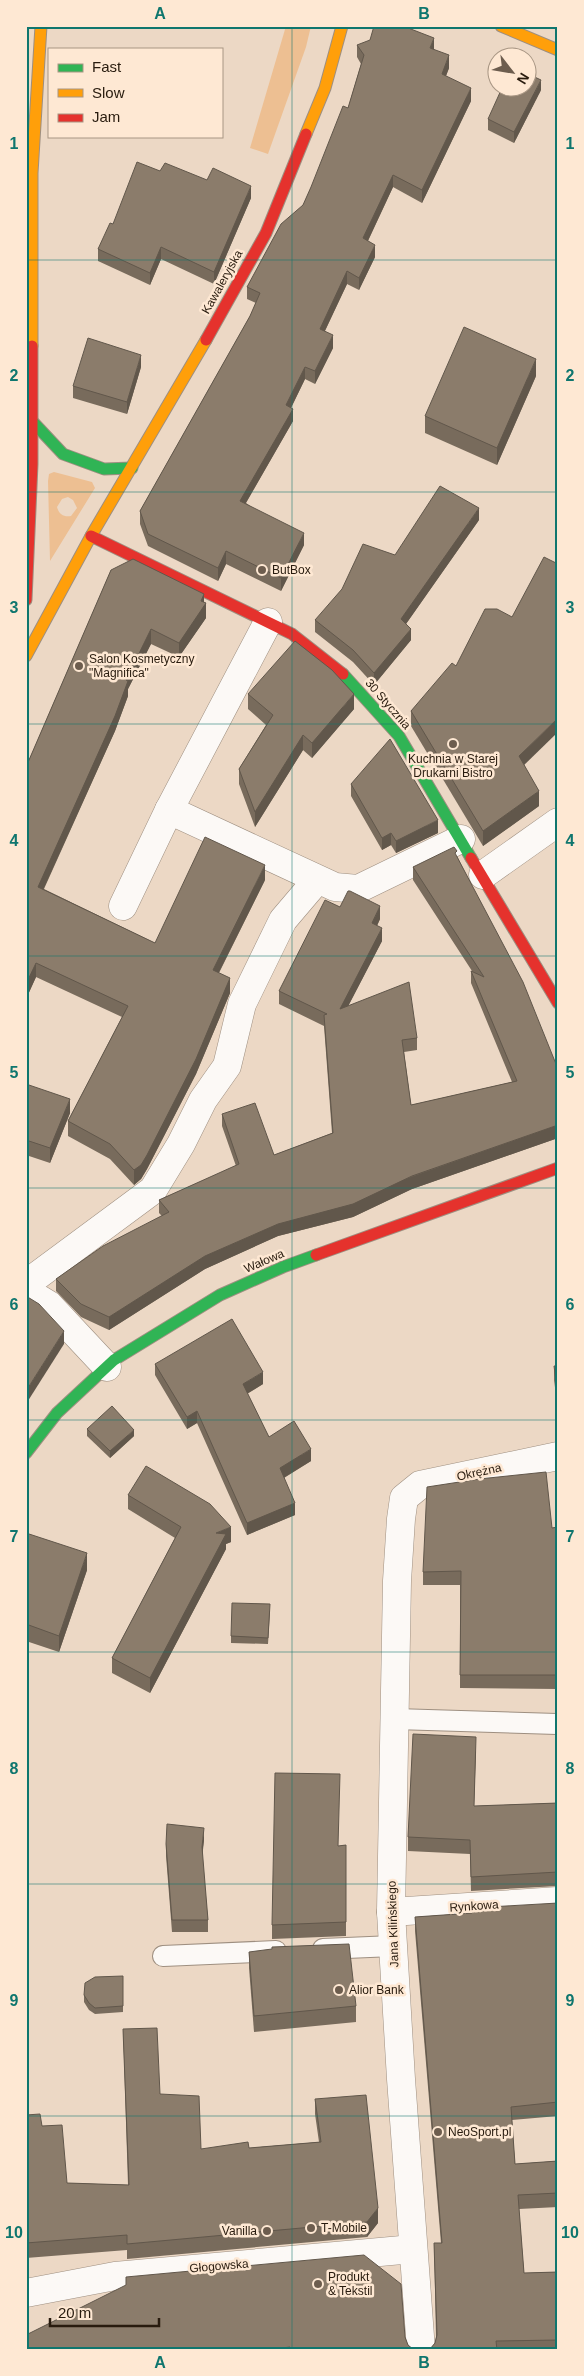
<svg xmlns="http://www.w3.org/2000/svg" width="584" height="2376" font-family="Helvetica,sans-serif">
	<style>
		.green { fill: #edbf92; fill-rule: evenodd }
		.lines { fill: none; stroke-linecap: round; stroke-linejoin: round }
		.lane-casing { stroke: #9e8f80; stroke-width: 22 }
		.street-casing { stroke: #9e8f80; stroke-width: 29 }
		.fast-casing { stroke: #9e8f80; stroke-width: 13 }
		.slow-casing { stroke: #9e8f80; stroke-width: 13 }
		.jam-casing { stroke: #9e8f80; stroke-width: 13 }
		.lane { stroke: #fcf9f6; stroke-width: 20 }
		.street { stroke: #fcf9f6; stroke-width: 28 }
		.fast { stroke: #30b455; stroke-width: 11 }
		.slow { stroke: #ff9f0a; stroke-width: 11 }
		.jam { stroke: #e5322d; stroke-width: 11 }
		.wall { fill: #786b5c }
		.shaded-wall { fill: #61574b }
		.building { fill: #8b7c6b; stroke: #61574b }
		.grid { fill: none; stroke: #0f766e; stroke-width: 1; stroke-opacity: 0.55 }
		.poi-dot { fill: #6d5d4e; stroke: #fee8d3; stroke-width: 2 }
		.labels { text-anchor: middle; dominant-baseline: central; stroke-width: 5; stroke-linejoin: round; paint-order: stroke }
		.street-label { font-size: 12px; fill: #281b0e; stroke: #fee8d3 }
		.poi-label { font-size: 12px; fill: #281b0e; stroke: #fee8d3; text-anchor: start }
		.neatline { fill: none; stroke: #0f766e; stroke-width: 2 }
		.grid-label { font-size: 16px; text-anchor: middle; font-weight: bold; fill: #0f766e }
	</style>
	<rect width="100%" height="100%" fill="#ecd8c5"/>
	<g class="green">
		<path d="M286,26h25l-5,21 -38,107 -18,-6z"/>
		<path d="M54,472l38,10 3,6 -45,73 -2,-80 1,-7zM68,497l5,3 4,8 -6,8c-7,1 -12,-1 -14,-9l5,-8z"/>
	</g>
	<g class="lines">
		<defs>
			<g id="lane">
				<path d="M395,1719l162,5"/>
				<path d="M323,1949l70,-3"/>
				<path d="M163,1956l113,-5"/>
			</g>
			<g id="street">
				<path d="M169,810l166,77 23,2 103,-50"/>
				<path d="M483,875l75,-53"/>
				<path d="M123,906l46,-96 99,-188"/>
				<path d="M26,1284l127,-94 28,-46 22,-44 24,-34 15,-62 41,-84 34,-40"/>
				<path d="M26,1291l23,14 58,62"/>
				<path d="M391,1912l167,-11"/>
				<path d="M26,2293l89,-17 298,-27"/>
				<path d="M421,2350l-20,-271 -10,-167 6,-331 4,-62 3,-21 16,-13 138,-29"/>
			</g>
			<g id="fast">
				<path d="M32,421l31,33 41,15 28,-1"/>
				<path d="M343,674l56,62 72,122"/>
				<path d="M26,1453l31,-40 57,-53 106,-65 63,-28 33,-12"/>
			</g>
			<g id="slow">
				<path d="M501,26l57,24"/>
				<path d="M306,134l19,-46 17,-62"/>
				<path d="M32,346v-173l9,-147"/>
				<path d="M26,656l65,-120 115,-196"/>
			</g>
			<g id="jam">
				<path d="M206,340l60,-107 40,-99"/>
				<path d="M91,536l201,98 51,40"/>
				<path d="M26,600l6,-136v-118"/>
				<path d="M471,858l87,145"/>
				<path d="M316,1255l242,-87"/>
			</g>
		</defs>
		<use href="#lane" class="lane-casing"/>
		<use href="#street" class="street-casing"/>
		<use href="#fast" class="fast-casing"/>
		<use href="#slow" class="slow-casing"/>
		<use href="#jam" class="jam-casing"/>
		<use href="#lane" class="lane"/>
		<use href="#street" class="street"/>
		<use href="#fast" class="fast"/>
		<use href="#slow" class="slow"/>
		<use href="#jam" class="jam"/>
	</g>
	<g class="wall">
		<path d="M357,45l77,4 15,19 -3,8 25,25 -49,102 -29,-16 -25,54 7,16 -16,33 -12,-6 -22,47 8,17 -18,36 -10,-5 -14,29 2,13 -47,82 58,42 -23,46 -55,-27 -8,17 -70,-35 -8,-22v-13l110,-195 6,-13 -9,-4v-12l56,-82 45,-97 13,-44 -4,-7z"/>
		<path d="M541,90l-27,53 -26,-13v-11z"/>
		<path d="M160,171l91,27 -37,86 -53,-25 -11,26 -52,-24v-12l15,-25z"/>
		<path d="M141,367l-14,47 -54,-16v-12z"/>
		<path d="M536,376l-39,89 -72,-32v-17z"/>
		<path d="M479,520l-73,104 5,16 -37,45 -21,-23 -38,-30v-12l80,-65z"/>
		<path d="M111,570l93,33 2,15 -27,39 -28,-13 -23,45v7l-13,35 -71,158 111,54 110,-63 -46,93 11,20 -34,81 -49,95 -6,10 -7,6 -24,-26 -42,-23v-15l54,-104 -86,-40 -10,22v-232z"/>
		<path d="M456,666l68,99 15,41 -56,40 -72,-120v-15z"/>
		<path d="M248,694l106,15 -42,49 -9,-8 -48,77 -16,-43v-15l27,-44 -18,-16z"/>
		<path d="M351,784l87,49 -42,20 -5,-8 -9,5 -31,-54z"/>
		<path d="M457,856l101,213v69l-146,51 -59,28 -75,19 -73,33 -96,61 -28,-13 -25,-26v-12l106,-63 -3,-3v-13l77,-34 -14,-40v-12l52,41 58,-22 -8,-107 -45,-22v-13l61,-84 40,12 -3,7 5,15 -34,65 69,32v12l-13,2 7,53 101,-23 -41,-99v-12h1l-59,-91v-13z"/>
		<path d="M26,1084l44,29 -20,50 -24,-8z"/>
		<path d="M155,1364l108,20 -16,10 22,43 42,24 -27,17 11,37 -48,20 -50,-112 -10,6 -32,-54z"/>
		<path d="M554,1366h4v43l-4,-29z"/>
		<path d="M87,1429l47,7 -24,22 -23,-22z"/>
		<path d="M128,1495l103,47 -5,2v5l-76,144 -38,-20v-15l63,-120 -47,-29z"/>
		<path d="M558,1527v162l-98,-1v-103h-37v-13l129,-44z"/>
		<path d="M26,1533l61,37 -28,82 -33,-11z"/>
		<path d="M270,1611l-2,33 -37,-1v-7z"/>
		<path d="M476,1751l-2,55 84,-3v83l-87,5 -1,-37 -62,-3v-14z"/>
		<path d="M204,1840l-2,14 6,66v12h-36l-6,-76v-12z"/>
		<path d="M346,1845v91l-74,3v-14l67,-79z"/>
		<path d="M558,1903v213l-46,4 3,44 43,-3v46l-39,2 5,64 34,-1v78h-130l2,-1 5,-6 1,-6 -2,-94h7l-26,-312v-14l57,-4z"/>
		<path d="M249,1952l107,54v16l-102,10 -5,-64z"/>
		<path d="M123,1976v36l-28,2 -6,-4 -5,-8v-7z"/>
		<path d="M123,2029l37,65 41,55 48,-1 70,-6 -4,-28v-15l63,124 -11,14 -240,22v-9l-101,8v-143l16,11 25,57 61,2z"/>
		<path d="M405,2337l3,8 6,5h-388z"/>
	</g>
	<g class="shaded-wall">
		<path d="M434,38v13l-4,-3z"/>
		<path d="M449,55v13l-7,18v-12z"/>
		<path d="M541,80v10l-27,53v-11z"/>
		<path d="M471,88v13l-49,102v-13z"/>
		<path d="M393,175v12l-30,64v-13z"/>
		<path d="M251,186v12l-37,86v-12z"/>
		<path d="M375,245v12l-16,33v-12z"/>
		<path d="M161,247v12l-11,26v-12z"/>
		<path d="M347,271v13l-27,57v-12z"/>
		<path d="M333,335v13l-18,36v-13z"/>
		<path d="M141,355v12l-14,47v-12z"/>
		<path d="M536,359v17l-39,89v-17z"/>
		<path d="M305,367v12l-19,39v-13z"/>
		<path d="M293,409v12l-53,92v-12z"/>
		<path d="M479,508v12l-78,111v-12z"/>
		<path d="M304,533v12l-23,46v-13z"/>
		<path d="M226,551v13l-8,17v-13z"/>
		<path d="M204,594v11l2,-2v15l-27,39v-14z"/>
		<path d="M151,629v15l-23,45v7l-13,35 -77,170v-14l88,-207z"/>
		<path d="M411,629v11l-37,45v-12z"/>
		<path d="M354,694v15l-42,49v-15z"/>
		<path d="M558,718v14l-39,38v-14z"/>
		<path d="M303,735v15l-48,77v-15z"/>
		<path d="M539,791v15l-56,40v-15z"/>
		<path d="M438,820v13l-42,20v-12z"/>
		<path d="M391,833v12l-9,5v-12z"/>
		<path d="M265,865v15l-52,104v-14z"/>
		<path d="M380,906v13l-8,17v-13z"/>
		<path d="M382,928v13l-42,81v-13z"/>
		<path d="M36,963v14l-10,22v-15z"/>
		<path d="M230,978v15l-34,81 -49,95 -6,10 -7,6v-15z"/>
		<path d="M70,1099v14l-20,50v-15z"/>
		<path d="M558,1125v13l-146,51 -59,28 -75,19 -73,33 -96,61v-13l96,-61 73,-32z"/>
		<path d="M64,1331v13l-38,60v-13z"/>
		<path d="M263,1372v12l-20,12v-12z"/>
		<path d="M197,1411v12l-10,6v-12z"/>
		<path d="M134,1430v6l-24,22v-7z"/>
		<path d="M311,1449v12l-31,19v-12z"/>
		<path d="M295,1503v12l-48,20v-12z"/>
		<path d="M231,1527v15l-5,2v5l-76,144v-15l66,-145z"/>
		<path d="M87,1553v17l-28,82v-16z"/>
		<path d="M204,1828v12l-2,19v-12z"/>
		<path d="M378,2208v15l-11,14v-15z"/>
	</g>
	<g class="building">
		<path d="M374,26h29l31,12 -4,10 19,7 -7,19 29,14 -49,102 -29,-15 -30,63 12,7 -16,33 -12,-7 -27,58 13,6 -18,36 -10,-4 -19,38 7,4 -53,92 64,32 -23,45 -55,-27 -8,17 -70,-34 -8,-23 110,-195 10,-23 -13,-6 34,-63 22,-19 8,-18 32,-81 5,2 16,-53 -7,-10 13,-5z"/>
		<path d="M526,73l15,7 -27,52 -26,-13 14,-31h24z"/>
		<path d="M137,162l23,9 5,-8 42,17 6,-12 38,18 -37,86 -53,-25 -11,26 -52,-24 12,-26 3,1z"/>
		<path d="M464,327l72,32 -39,89 -72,-32z"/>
		<path d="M88,338l53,17 -14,47 -54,-16z"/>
		<path d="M440,486l39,22 -78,111 10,10 -37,44 -21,-23 -38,-30 27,-31 21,-45 32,11z"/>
		<path d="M544,557l14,7v60l-1,1 1,1v92l-39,38 20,35 -56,40 -72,-120 41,-48 4,3 29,-57h12l15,8z"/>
		<path d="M133,559l71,35 -3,7 5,2 -27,40 -28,-14 -25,51 2,1 -13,35 -77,171 117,56 50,-106 60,28 -52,105 17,8 -34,81 -49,96 -6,10 -7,5 -24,-26 -42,-23 60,-115 -92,-43 -10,21v-217l85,-197z"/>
		<path d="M295,641l37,29 22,24 -42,49 -9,-8 -48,77 -16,-43 34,-54 -25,-21z"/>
		<path d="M390,739l48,81 -42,21 -5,-8 -9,5 -31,-54z"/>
		<path d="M454,847l3,4 -2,2 68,129 35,87v56l-146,51 -59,28 -75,20 -73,32 -96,61 -28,-13 -25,-25 47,-33 66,-34 -10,-12 80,-36 -17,-50 33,-11 19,52 59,-22 -9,-118 3,-1 -48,-23 46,-91 15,7 8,-16h2l30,15 -8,17 10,5 -42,81 69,-27 8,56 -15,2 9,65 106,-24 -46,-110 13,6 -71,-110z"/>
		<path d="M26,1084l44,15 -20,49 -24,-8z"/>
		<path d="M26,1296l13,8 25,27 -38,60z"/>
		<path d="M232,1319l31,53 -20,12 26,53 25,-16 17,28 -31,19 15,35 -48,20 -50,-112 -10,6 -32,-53z"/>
		<path d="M554,1366h4v30z"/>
		<path d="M112,1406l22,24 -24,21 -23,-22z"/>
		<path d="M146,1466l64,38 21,23 -15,6 10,1 -76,144 -38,-20 69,-131 -53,-32z"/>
		<path d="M546,1472l6,56 6,-1v148h-98l1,-104 -38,1 4,-85 52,-8z"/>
		<path d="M26,1533l61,20 -28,83 -33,-12z"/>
		<path d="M232,1603l38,1 -2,34 -37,-2z"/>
		<path d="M413,1734l63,3 -2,69 84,-3v69l-87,5 -1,-37 -62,-3z"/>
		<path d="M275,1773l65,1 -2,72 8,-1v77l-74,3z"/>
		<path d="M167,1824l37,4 -2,19 6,73h-36l-6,-76z"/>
		<path d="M558,1903v199l-47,5 4,57 43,-3v32l-40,2 6,78 34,-1v68l-62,1 1,9h-69l2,-1 5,-6 2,-8 -3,-92h8l-27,-326 57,-4v-5z"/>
		<path d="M349,1944l7,62 -102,10 -5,-64 23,-3v-2z"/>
		<path d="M123,1976v30l-28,2 -6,-5 -5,-8 1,-12 10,-6z"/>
		<path d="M157,2028l3,66 39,2 2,53 47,-7 1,6 72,-6 -6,-43 51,-4 12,113 -11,14 -240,22v-9l-101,8v-128l14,-1 2,12 20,-1 5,58 62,2 -6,-156z"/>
		<path d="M364,2255l37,29 4,53 3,8 6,5h-124v-3l-24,3h-240v-15l100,-50v-8z"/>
	</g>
	<path class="grid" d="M292,26v2324M26,260h532M26,492h532M26,724h532M26,956h532M26,1188h532M26,1420h532M26,1652h532M26,1884h532M26,2116h532"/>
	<g class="poi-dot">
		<circle cx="262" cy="570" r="5"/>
		<circle cx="79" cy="666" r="5"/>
		<circle cx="453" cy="744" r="5"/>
		<circle cx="339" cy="1990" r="5"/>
		<circle cx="438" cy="2132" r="5"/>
		<circle cx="311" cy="2228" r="5"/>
		<circle cx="267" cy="2231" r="5"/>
		<circle cx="318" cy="2284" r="5"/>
	</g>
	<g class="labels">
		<g class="street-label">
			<text transform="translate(222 282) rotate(-61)">Kawaleryjska</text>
			<text transform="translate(388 704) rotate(49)">30 Stycznia</text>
			<text transform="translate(264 1261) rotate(-23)">Wałowa</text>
			<text transform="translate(479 1472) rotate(-12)">Okrężna</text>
			<text transform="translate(474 1906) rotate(-4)">Rynkowa</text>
			<text transform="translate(393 1924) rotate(-92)">Jana Kilińskiego</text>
			<text transform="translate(219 2266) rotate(-5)">Głogowska</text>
		</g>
		<g class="poi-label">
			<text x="272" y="570">ButBox</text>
			<text x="89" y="659">Salon Kosmetyczny<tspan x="89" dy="14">"Magnifica"</tspan></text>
			<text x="453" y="759" text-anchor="middle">Kuchnia w Starej<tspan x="453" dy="14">Drukarni Bistro</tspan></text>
			<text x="349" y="1990">Alior Bank</text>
			<text x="448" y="2132">NeoSport.pl</text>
			<text x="321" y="2228">T-Mobile</text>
			<text x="257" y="2231" text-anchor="end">Vanilla</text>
			<text x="328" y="2277">Produkt<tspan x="328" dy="14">&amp; Tekstil</tspan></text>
		</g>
	</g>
	<rect width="584" height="2376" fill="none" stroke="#fee8d3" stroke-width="55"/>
	<rect x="48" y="48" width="175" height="90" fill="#fee8d3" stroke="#a89684"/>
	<rect x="58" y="64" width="25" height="8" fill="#30b455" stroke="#a89684"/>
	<text x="92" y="72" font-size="15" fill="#281b0e">Fast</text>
	<rect x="58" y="89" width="25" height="8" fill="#ff9f0a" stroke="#a89684"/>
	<text x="92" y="98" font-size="15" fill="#281b0e">Slow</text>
	<rect x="58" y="114" width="25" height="8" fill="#e5322d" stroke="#a89684"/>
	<text x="92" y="122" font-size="15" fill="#281b0e">Jam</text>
	<g transform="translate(512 72) rotate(121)"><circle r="24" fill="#fee8d3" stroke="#a89684"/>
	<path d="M0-4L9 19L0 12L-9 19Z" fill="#6d5d4e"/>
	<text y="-8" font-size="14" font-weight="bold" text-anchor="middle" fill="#281b0e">N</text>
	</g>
	<path d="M50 2318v8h109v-8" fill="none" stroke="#281b0e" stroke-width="2.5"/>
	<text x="58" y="2318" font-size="15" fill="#281b0e" stroke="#fee8d3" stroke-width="4" paint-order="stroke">20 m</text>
	<rect x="28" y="28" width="528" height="2320" class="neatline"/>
	<g class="grid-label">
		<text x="160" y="19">A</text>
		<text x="424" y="19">B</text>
		<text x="14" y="149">1</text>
		<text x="570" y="149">1</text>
		<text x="14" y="381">2</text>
		<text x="570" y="381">2</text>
		<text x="14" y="613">3</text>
		<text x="570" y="613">3</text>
		<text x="14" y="846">4</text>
		<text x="570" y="846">4</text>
		<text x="14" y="1078">5</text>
		<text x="570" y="1078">5</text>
		<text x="14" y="1310">6</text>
		<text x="570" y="1310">6</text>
		<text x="14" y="1542">7</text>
		<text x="570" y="1542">7</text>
		<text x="14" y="1774">8</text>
		<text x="570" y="1774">8</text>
		<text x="14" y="2006">9</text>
		<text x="570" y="2006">9</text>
		<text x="14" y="2238">10</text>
		<text x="570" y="2238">10</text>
		<text x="160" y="2368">A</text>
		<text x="424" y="2368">B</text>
	</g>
</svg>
